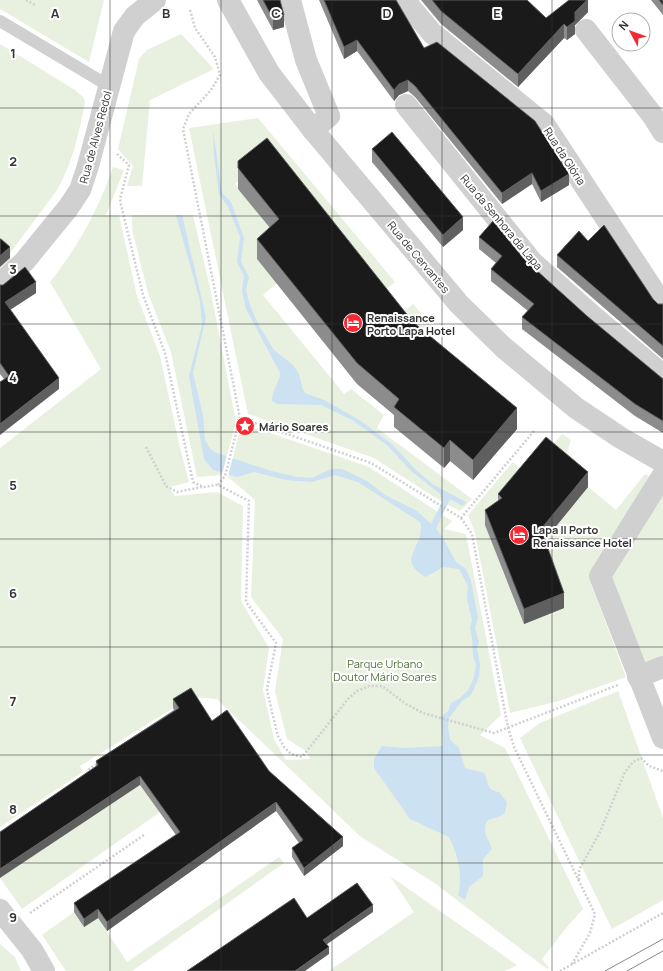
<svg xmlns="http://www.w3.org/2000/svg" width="663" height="971" font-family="Manrope,sans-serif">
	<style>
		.green { fill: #e8f0e0 }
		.water { fill: #cce1f1 }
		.pier { fill: #fff }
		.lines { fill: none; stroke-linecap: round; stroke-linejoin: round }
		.path { stroke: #d0d0d0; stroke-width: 2.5; stroke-dasharray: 2 2; stroke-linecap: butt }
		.lane { stroke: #d0d0d0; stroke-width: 12 }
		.street { stroke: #d0d0d0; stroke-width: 22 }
		.tram { stroke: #888; stroke-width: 1 }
		.wall { fill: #8c8c8c }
		.shaded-wall { fill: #5f5f5f }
		.building { fill: #1a1a1a; stroke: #5f5f5f }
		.grid { fill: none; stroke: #333; stroke-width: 1; stroke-opacity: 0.55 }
		.labels { text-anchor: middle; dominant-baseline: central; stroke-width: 4; stroke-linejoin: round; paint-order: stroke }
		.street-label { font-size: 11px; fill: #333; stroke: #fff }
		.poi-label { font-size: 11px; font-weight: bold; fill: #333; stroke: #fff; text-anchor: start }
		.park-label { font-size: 11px; fill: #54743a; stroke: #fff }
		.grid-label { font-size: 13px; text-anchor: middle; font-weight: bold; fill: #333; stroke: #fff; stroke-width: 4; stroke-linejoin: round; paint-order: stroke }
	</style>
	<rect width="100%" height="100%" fill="#fff"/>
	<g class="green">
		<path d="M0,0h104l-15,62 -89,-53z"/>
		<path d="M181,34l33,35 -64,31 -8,86h-15l6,-20 -15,-17 21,-90 8,-9z"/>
		<path d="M0,44l75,46 8,7 2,5c-6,31 -12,60 -28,88l-49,66 6,5 -14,15z"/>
		<path d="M258,118l137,164 -18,15 -110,-138 -32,25 44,56 -2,43 -14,12 81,99 7,-5 33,26 -7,13 95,71 -12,12 -18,-9 -68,-44 -126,-44 -59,-286z"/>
		<path d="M113,167l11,3 -18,45h13l18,81 23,60 20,92 9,34 -20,5 6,9 42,-4 26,14 -2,95 28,47 -6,42 11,49 12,21 24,-1 -4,-8 -19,-12 -12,-48 8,-52 -32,-42 4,-97 -27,-23 12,-48 10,-3 119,41 83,54 -8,8 22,5 35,181 -21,20 25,13 78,161 -17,19 -24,31 7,9 -2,1 -111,-85 -75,-47 -144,-138 -26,-2 -111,69 3,6 -83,55v-379l101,-79 -51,-87c27,-34 49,-73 63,-115z"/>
		<path d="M132,215h61l17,73 26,134 -14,53 -25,2 -26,-125 -23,-59 -16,-64z"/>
		<path d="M413,304l16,19 -16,19 -18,-23z"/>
		<path d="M562,434l9,6 -6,18 -19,-5z"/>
		<path d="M513,462l15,13 13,70 47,-58 28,23 29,-36 7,4 -63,100 37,99 -67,24 -49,12 -35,-180 -7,-18z"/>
		<path d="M663,493v164l-18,7 -34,-89z"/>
		<path d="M618,691l45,127v82l-51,29 -92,-191 20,-15z"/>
		<path d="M140,785l20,27 -138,97 -22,-31z"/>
		<path d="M279,857l5,6 -152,108h-66l-24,-36 32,-23 24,6 29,44z"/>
		<path d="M390,876l127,89 -12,6h-176l85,-59z"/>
		<path d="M0,944l15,13 6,14h-21z"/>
	</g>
	<path class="water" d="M213,129l9,64 9,9 13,36 -3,24 8,15 -3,13 4,15 8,19 16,26 19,15 6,9 4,16 4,4 17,6 37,21 32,24 24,26 17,14 32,17 -3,4 -13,-7 -14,30 6,7 14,26 10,7 5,12 7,37 -3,10 4,14 -2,6 3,16 -1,13 -8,18 -9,6 -13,17 -1,9 2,13 9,8 6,20 19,5c5,10 2,17 15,19l8,10 -2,11 -4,3 -13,4c-7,11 0,18 4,29l-9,10v17l-14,11 -4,13 -7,-5c5,-20 0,-40 -9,-58l-39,-18 -36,-51v-9l8,-13 23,2 38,-2 -2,-29 7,-6 3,-8 9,-5 8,-8 5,-10 3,-14 -3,-10 -1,-18 -2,-10 2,-8 -5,-21 1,-13 -9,-17 -16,-2 -17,10c-33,-18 1,-31 -6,-55l-62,-40 -23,-7 -23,7 -26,-2 -32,-8 -17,5 -24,-7 -9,-11 -15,-83 13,-51 -2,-24 -24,-86h6l24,102 -13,56 10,42 2,25 4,7 5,5 57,19 26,6 15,1 19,-9h11l25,12 18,14 32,16 14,13 11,-22 -2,-8 -29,-23 -24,-26 -35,-25 -31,-15 -44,-1 -5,-3c-1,-10 8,-18 8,-28l-34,-64 -4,-18 2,-15 -7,-14 3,-25 -12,-30 -9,-13 -5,-38z"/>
	<path class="pier" d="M227,455l6,2 -5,19 -6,-1z"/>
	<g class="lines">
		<g class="path">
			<path d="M26,0l9,5"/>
			<path d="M190,10l5,18 20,29 5,18 -9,15 -22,24 -6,15 57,289"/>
			<path d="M117,154l12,11 -9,34 1,6 22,90 22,58 28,129 10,5 15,-2 31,16 -3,101 30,41 -9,46 5,23 6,24 6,11 7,7 11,3 46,-58 9,-8 12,-5h13l24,18 17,9 71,20 124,-48"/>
			<path d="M146,447l20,39 11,6 25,-5"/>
			<path d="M218,485l7,-9 15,-58 4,4h8l119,41 90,55 73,-87"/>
			<path d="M461,518l11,16 36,194 6,19 81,167 -5,19 -18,31"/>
			<path d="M88,774l1,-5 8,-5"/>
			<path d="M579,880v-10l21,-38 25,-60 8,-10 8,-4 8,8 14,5"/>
			<path d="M30,913l114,-78"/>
			<path d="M560,971l103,-58"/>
		</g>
		<path class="lane" d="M0,21l109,65"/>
		<g class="street">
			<path d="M228,0l41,73 44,57 146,174 44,43 73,61 45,30 42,24"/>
			<path d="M290,0l16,60 23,56 -16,14"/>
			<path d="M404,0l28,33 112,91 119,181"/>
			<path d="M586,30l67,86 10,16"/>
			<path d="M406,105l126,157 63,56 68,57"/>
			<path d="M0,284l24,-22 44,-54 12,-18 8,-24 36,-135 11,-15 20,-16"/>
			<path d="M663,475l-63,101 63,162"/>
			<path d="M638,677l25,-10"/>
			<path d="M0,910l32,40 12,21"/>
		</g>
		<g class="tram">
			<path d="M605,971l58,-32"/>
			<path d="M627,971l36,-20"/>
		</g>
	</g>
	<g class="wall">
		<path d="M257,0h23l4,27 -11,3z"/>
		<path d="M319,0h77l28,48 145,137 -28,17 -9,-18 -30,20 -87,-107 -7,-6 -9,4 -5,6 -37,-50 -13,8z"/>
		<path d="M421,0h106l19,18 42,-18v12l-13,13v9l-8,6 -3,-2 -46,49 -77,-63z"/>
		<path d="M651,0h12v15z"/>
		<path d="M372,149l91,81 -20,17 -71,-85z"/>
		<path d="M238,161l175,161 104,107 -44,51 -23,-19 -6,7 -50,-41v-12l-37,-31 -100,-125v-20l13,-11 -32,-39z"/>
		<path d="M479,237l45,22 63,57 76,63v54l-28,-17 -113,-87v-12l6,-6 -37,-30v-12l5,-6 -17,-14z"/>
		<path d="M588,241l70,63h5v55l-106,-92v-12z"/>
		<path d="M0,285l36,8 -26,17 49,79 -55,-10 -4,-5z"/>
		<path d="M588,487l-44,53 20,68 -40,16 -39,-99v-15l13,-9v-7z"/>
		<path d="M173,699l39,22 57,50 74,75 -39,30 -12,-19v-9l7,-5 -23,-32 -169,120 -9,-13 -14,9 -10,-15v-9l102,-68 -36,-50 -44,-18v-6l78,-51 -1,-2z"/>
	</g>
	<g class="shaded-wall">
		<path d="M587,0h1v12l-13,13v9l-8,6v-13l8,-15z"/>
		<path d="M284,15v12l-11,3v-11z"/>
		<path d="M564,24v14l-46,49v-13z"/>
		<path d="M357,40v11l-13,8v-12z"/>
		<path d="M408,80v11l-9,4 -5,6v-11l5,-6z"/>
		<path d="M532,173v11l-30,20v-11z"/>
		<path d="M569,174v11l-28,17v-11z"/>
		<path d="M463,217v13l-20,17v-12z"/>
		<path d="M10,247v11l-10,9v-11z"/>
		<path d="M36,282v11l-31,20v-11z"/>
		<path d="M59,378v11l-59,46v-11z"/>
		<path d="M517,408v21l-44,51v-20z"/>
		<path d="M450,440v21l-6,7v-20z"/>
		<path d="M588,472v15l-47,58v-16z"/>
		<path d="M564,593v15l-40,16v-15z"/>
		<path d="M140,776v9l-140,93v-9z"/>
		<path d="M276,802v9l-169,120v-9z"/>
		<path d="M343,837v9l-39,30v-8z"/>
		<path d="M373,905v7l-50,35v-7z"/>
		<path d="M98,909v9l-14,9v-8z"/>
		<path d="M329,947v7l-24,17h-10z"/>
	</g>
	<g class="building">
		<path d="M263,0h17l4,15 -11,4z"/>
		<path d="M324,0h72l28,48 13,-6 98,79 34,53 -28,17 -9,-18 -30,20 -87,-107 -7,-6 -9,4 -5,6 -37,-50 -13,7z"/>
		<path d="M432,0h95l19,18 23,-18h18l-12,12v9l-8,6 -3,-3 -46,50 -77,-63z"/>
		<path d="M659,0h4v5z"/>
		<path d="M392,132l71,85 -20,18 -71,-86z"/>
		<path d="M267,138l146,184 104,86 -44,52 -23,-20 -6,8 -50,-41 5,-8 -42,-36 -100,-124 22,-20 -41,-51v-7z"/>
		<path d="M493,221l31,38 63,57 76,63v42l-28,-17 -113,-87 12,-13 -43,-35 11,-13 -23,-19z"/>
		<path d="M604,225l49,74 5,5h5v42l-106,-91 22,-24 9,10z"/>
		<path d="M0,239h1l9,8 -10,9z"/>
		<path d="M25,267l11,15 -31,20 54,76 -59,46v-42l9,-6 -9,-13v-78h3z"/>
		<path d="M546,437l42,35 -47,57 23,64 -40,16 -39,-99 17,-12 -4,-4z"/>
		<path d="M191,688l21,33 15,-11 42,61 74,66 -39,31 -12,-20 11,-8 -27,-38 -169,120 -9,-13 -14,10 -10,-16 106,-71 -40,-56 -140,93v-37l98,-67 -2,-4 83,-53 -6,-9z"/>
		<path d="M357,883l16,22 -50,35 6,7 -34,24h-108l107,-73 13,20z"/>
	</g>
	<path class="grid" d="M110,0v971M221,0v971M332,0v971M442,0v971M552,0v971M0,108h663M0,216h663M0,324h663M0,432h663M0,539h663M0,647h663M0,755h663M0,863h663"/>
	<defs>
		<symbol id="hotel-disc" viewBox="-11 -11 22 22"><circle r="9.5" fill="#f52933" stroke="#fff"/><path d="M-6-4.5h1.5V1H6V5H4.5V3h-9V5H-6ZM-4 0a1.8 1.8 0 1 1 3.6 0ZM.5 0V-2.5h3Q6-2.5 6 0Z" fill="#fff"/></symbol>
		<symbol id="sight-disc" viewBox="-11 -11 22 22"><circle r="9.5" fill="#f52933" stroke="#fff"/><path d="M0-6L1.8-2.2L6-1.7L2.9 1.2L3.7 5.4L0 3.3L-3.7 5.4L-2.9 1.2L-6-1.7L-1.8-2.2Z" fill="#fff"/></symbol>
	</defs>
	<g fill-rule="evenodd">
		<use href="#hotel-disc" x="342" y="312" width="22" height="22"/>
		<use href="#sight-disc" x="234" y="415" width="22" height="22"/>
		<use href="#hotel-disc" x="508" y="524" width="22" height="22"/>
	</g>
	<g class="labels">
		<g class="street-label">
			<text transform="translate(95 137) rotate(-75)">Rua de Alves Redol</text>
			<text transform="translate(565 156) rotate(57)">Rua da Glória</text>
			<text transform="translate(502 222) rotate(50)">Rua da Senhora da Lapa</text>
			<text transform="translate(419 257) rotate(50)">Rua de Cervantes</text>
		</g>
		<g class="poi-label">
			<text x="367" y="317">Renaissance<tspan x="367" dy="13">Porto Lapa Hotel</tspan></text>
			<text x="259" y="426">Mário Soares</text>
			<text x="533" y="529">Lapa II Porto<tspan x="533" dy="13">Renaissance Hotel</tspan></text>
		</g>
		<g class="park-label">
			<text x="385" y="663">Parque Urbano<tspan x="385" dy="13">Doutor Mário Soares</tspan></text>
		</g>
	</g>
	<g class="grid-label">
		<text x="55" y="18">A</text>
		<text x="166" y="18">B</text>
		<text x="276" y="18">C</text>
		<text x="387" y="18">D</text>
		<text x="497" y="18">E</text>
		<text x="13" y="58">1</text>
		<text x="13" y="166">2</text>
		<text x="13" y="274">3</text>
		<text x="13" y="382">4</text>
		<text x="13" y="490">5</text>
		<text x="13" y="598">6</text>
		<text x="13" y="706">7</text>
		<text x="13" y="814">8</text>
		<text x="13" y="922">9</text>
	</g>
	<g transform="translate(631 32) rotate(311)"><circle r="19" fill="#ffffff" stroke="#adadad"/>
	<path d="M0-3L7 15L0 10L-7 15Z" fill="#f52933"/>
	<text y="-6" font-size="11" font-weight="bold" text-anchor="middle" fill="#333333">N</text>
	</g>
</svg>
